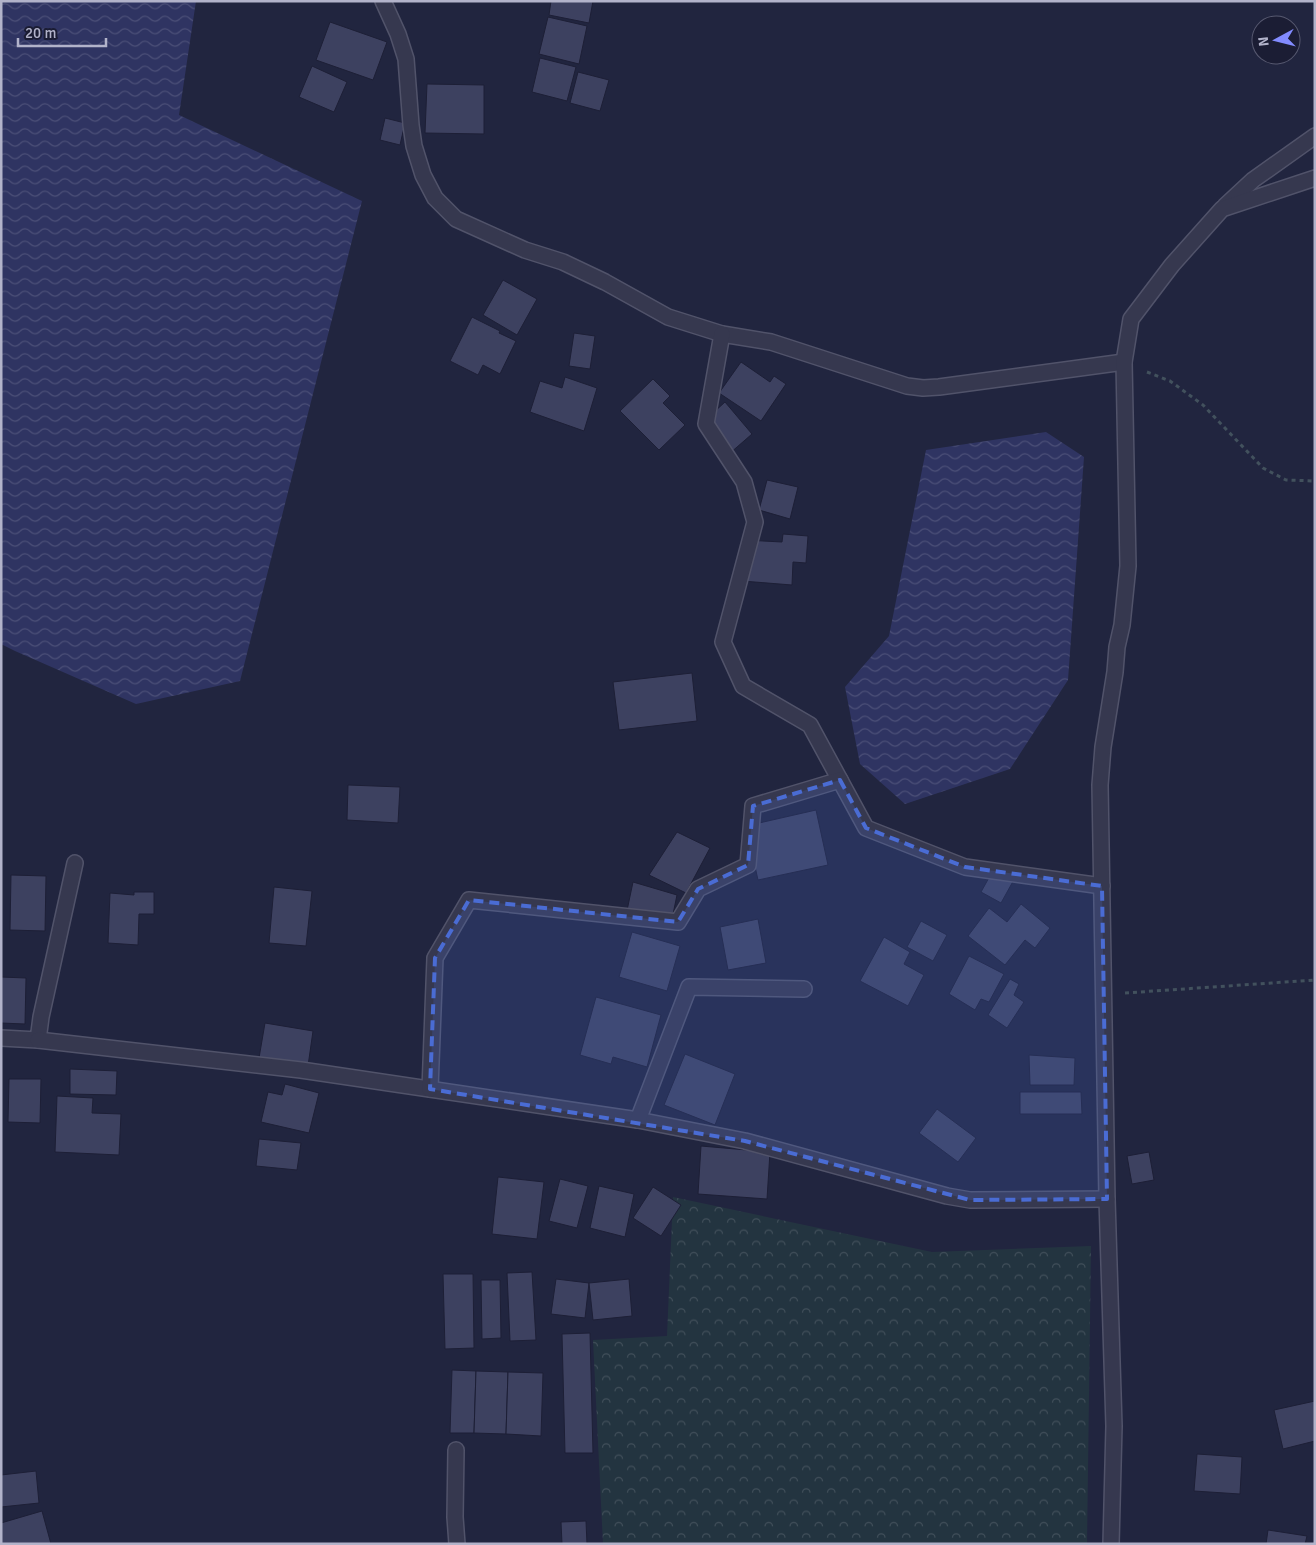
<svg xmlns="http://www.w3.org/2000/svg" width="1316" height="1545" font-family="Signika,sans-serif">
	<style>
		.forest { fill: url(#forest-crowns) }
		.water { fill: url(#water-waves) }
		.building { fill: #3d4160; stroke: #1d1f36 }
		.lines { fill: none; stroke-linecap: round; stroke-linejoin: round }
		.minor-casing { stroke: #51536a; stroke-width: 18 }
		.path { stroke: #42515d; stroke-width: 3; stroke-dasharray: 4 4; stroke-linecap: butt }
		.minor { stroke: #36384f; stroke-width: 15 }
		.marked { fill: #4a6cd4; fill-opacity: 0.2; stroke: #4a6cd4; stroke-width: 4; stroke-dasharray: 10 6; stroke-linejoin: round }
	</style>
	<defs>
		<pattern id="forest-crowns" width="20" height="18" patternUnits="userSpaceOnUse" patternTransform="scale(1.25)"><rect width="20" height="18" fill="#233440"/><path d="M2 6a3 3 0 1 1 6 0M12 15a3 3 0 1 1 6 0" fill="none" stroke="#414f5a"/></pattern>
		<pattern id="water-waves" width="16" height="10" patternUnits="userSpaceOnUse" patternTransform="scale(1.25)"><rect width="16" height="10" fill="#2f3462"/><path d="M0 5q4-4 8 0t8 0" fill="none" stroke="#4b4f77"/></pattern>
	</defs>
	<rect width="100%" height="100%" fill="#21253f"/>
	<path class="forest" d="M673,1197l259,55 159,-6 -4,298h-484l-10,-204 74,-4z"/>
	<g class="water">
		<path d="M1,1h195l-17,114 183,86 -122,480 -104,23 -121,-53 -14,-7z"/>
		<path d="M1046,432l38,25 -16,223 -58,89 -105,35 -45,-40 -15,-77 44,-51 37,-186z"/>
	</g>
	<g class="building">
		<path d="M551,1h42l-4,22 -40,-8z"/>
		<path d="M548,17l39,9 -8,38 -40,-10z"/>
		<path d="M330,22l57,20 -14,38 -57,-20z"/>
		<path d="M540,58l36,9 -9,34 -35,-9z"/>
		<path d="M312,66l35,16 -13,30 -35,-15z"/>
		<path d="M578,72l31,8 -9,31 -30,-8z"/>
		<path d="M427,84l57,1v49l-59,-1z"/>
		<path d="M385,118l20,5 -5,22 -20,-5z"/>
		<path d="M503,280l34,19 -20,36 -34,-20z"/>
		<path d="M472,317l28,14 -1,2 17,8 -16,33 -17,-9 -5,10 -28,-14z"/>
		<path d="M574,333l21,3 -5,33 -21,-3z"/>
		<path d="M741,362l29,20 4,-6 12,8 -25,37 -42,-28z"/>
		<path d="M565,377l32,11 -13,43 -54,-19 10,-31 22,7z"/>
		<path d="M653,379l17,17 -7,7 22,22 -26,25 -39,-39z"/>
		<path d="M725,402l27,32 -23,20 -27,-31z"/>
		<path d="M767,480l31,7 -8,32 -31,-9z"/>
		<path d="M783,534l25,2 -2,27 -13,-1 -1,23 -50,-4 3,-41 37,2z"/>
		<path d="M692,673l5,48 -78,9 -6,-48z"/>
		<path d="M348,785l52,2 -2,36 -51,-3z"/>
		<path d="M816,810l12,55 -70,15 -12,-54z"/>
		<path d="M677,832l33,16 -24,45 -37,-18z"/>
		<path d="M996,865l20,11 -15,27 -20,-11z"/>
		<path d="M11,875l35,1 -1,55 -35,-1z"/>
		<path d="M633,882l44,13 -5,24 -47,1z"/>
		<path d="M274,887l38,4 -6,55 -37,-3z"/>
		<path d="M134,892h20v22h-15l-1,31 -30,-2 2,-50 24,2z"/>
		<path d="M1021,904l29,24 -15,20 -10,-8 -20,25 -37,-29 21,-28 18,14z"/>
		<path d="M758,919l8,44 -38,7 -8,-43z"/>
		<path d="M921,921l26,14 -14,26 -26,-14z"/>
		<path d="M632,932l48,14 -13,45 -48,-14z"/>
		<path d="M884,937l26,15 -6,12 20,11 -16,31 -48,-25z"/>
		<path d="M969,956l35,18 -15,28 -8,-3 -6,11 -26,-16z"/>
		<path d="M1,977l25,1 -1,46 -24,-1z"/>
		<path d="M1010,979l9,5 -5,11 10,7 -17,26 -19,-13z"/>
		<path d="M596,997l65,18 -14,52 -34,-10 -2,7 -31,-9z"/>
		<path d="M265,1023l48,8 -5,35 -49,-8z"/>
		<path d="M685,1054l50,20 -20,51 -51,-20z"/>
		<path d="M1029,1055l46,3 -1,27h-44z"/>
		<path d="M70,1069l47,2 -1,24 -46,-1z"/>
		<path d="M9,1079h32l-1,44 -32,-1z"/>
		<path d="M285,1084l34,9 -10,40 -48,-11 7,-30 14,3z"/>
		<path d="M1020,1092h61l1,22h-62z"/>
		<path d="M57,1096l36,2 -1,15 29,1 -2,41 -64,-3z"/>
		<path d="M937,1109l39,29 -18,24 -39,-29z"/>
		<path d="M259,1139l42,4 -4,27 -41,-4z"/>
		<path d="M701,1146l69,6 -3,47 -69,-5z"/>
		<path d="M1149,1152l5,28 -22,4 -5,-28z"/>
		<path d="M498,1177l46,5 -7,57 -45,-5z"/>
		<path d="M560,1179l28,7 -11,42 -28,-7z"/>
		<path d="M599,1186l35,8 -9,43 -35,-9z"/>
		<path d="M653,1187l28,18 -20,31 -28,-18z"/>
		<path d="M532,1272l4,68 -26,1 -3,-68z"/>
		<path d="M443,1274h30l1,74 -29,1z"/>
		<path d="M556,1279l33,4 -4,35 -34,-4z"/>
		<path d="M629,1279l3,37 -39,4 -4,-37z"/>
		<path d="M481,1280h19l1,58 -19,1z"/>
		<path d="M590,1333l3,120h-28l-3,-119z"/>
		<path d="M452,1370l24,1 -2,62h-24z"/>
		<path d="M476,1371l32,1 -2,62 -32,-1z"/>
		<path d="M508,1372l35,1 -2,63 -35,-2z"/>
		<path d="M1315,1401v40l-32,8 -9,-39z"/>
		<path d="M1197,1454l45,3 -2,37 -46,-3z"/>
		<path d="M36,1471l3,32 -38,4v-32z"/>
		<path d="M42,1511l9,33h-50v-21z"/>
		<path d="M586,1521l1,23h-25l-1,-22z"/>
		<path d="M1268,1530l39,6 -2,8h-39z"/>
	</g>
	<g class="lines">
		<defs>
			<g id="minor">
				<path d="M383,1l15,33 8,25 5,66 3,21 9,29 12,23 21,21 69,31 38,12 42,20 63,35 54,17 49,8 136,44 16,2 16,-1 185,-25"/>
				<path d="M1225,206l28,-26 62,-44"/>
				<path d="M722,334l-16,90 38,58 11,40 -32,120 20,44 67,39 56,103 99,39 137,19"/>
				<path d="M1,1038l37,2 3,-23 34,-154"/>
				<path d="M38,1040l263,30 337,50 107,21 202,55 23,4 137,-1"/>
				<path d="M430,1089l5,-131 34,-58 209,22 20,-33 50,-24 5,-59 87,-26"/>
				<path d="M638,1120l51,-133 115,2"/>
				<path d="M456,1450l-1,67 2,27"/>
				<path d="M1111,1544l3,-118 -7,-227 -7,-414 3,-38 12,-75 2,-25 5,-22 6,-59 -4,-204 7,-43 41,-54 50,-56 93,-31"/>
			</g>
		</defs>
		<use href="#minor" class="minor-casing"/>
		<g class="path">
			<path d="M1147,372l23,9 33,24 60,63 23,12 29,1"/>
			<path d="M1125,993l190,-13"/>
		</g>
		<use href="#minor" class="minor"/>
	</g>
	<path class="marked" d="M840,780l26,48 99,39 137,19 5,313 -137,1 -225,-59 -315,-52 5,-131 34,-58 209,22 20,-33 50,-24 5,-59z"/>
	<rect width="1316" height="1545" fill="none" stroke="#b2b3ca" stroke-width="5"/>
	<g transform="translate(1276 40) rotate(263)"><circle r="24" fill="#1b1d34" stroke="#575970"/>
	<path d="M0-4L9 19L0 12L-9 19Z" fill="#828bff"/>
	<text y="-8" font-size="14" font-weight="bold" text-anchor="middle" fill="#b2b3ca">N</text>
	</g>
	<path d="M18 38v8h88v-8" fill="none" stroke="#b2b3ca" stroke-width="2.5"/>
	<text x="25" y="38" font-size="15" fill="#b2b3ca" stroke="#1b1d34" stroke-width="4" paint-order="stroke">20 m</text>
</svg>
